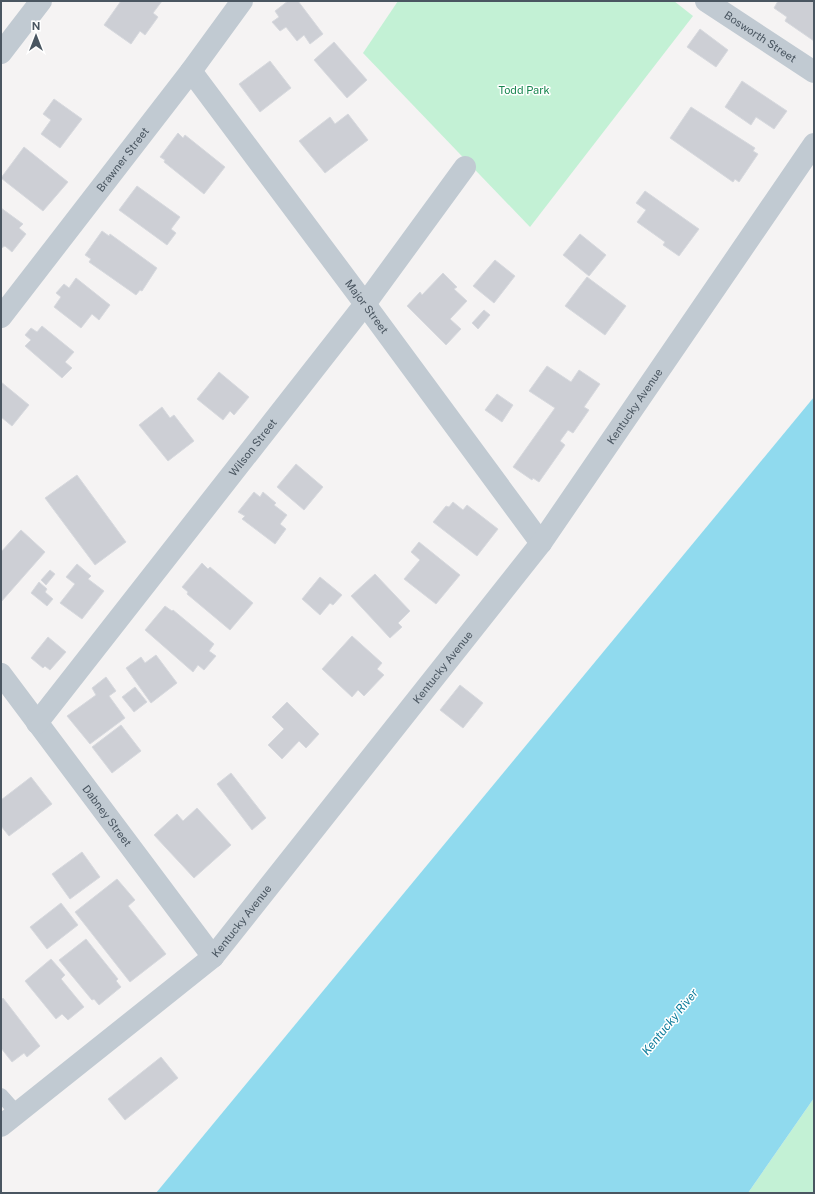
<svg xmlns="http://www.w3.org/2000/svg" width="815" height="1194" font-family="'Public Sans',sans-serif">
	<style>
		.green { fill: #c3f1d5 }
		.water { fill: #90daee }
		.building { fill: #cdcfd5; stroke: #d7d9de }
		.lines { fill: none; stroke-linecap: round; stroke-linejoin: round }
		.lane { stroke: #c1cad2; stroke-width: 14 }
		.street { stroke: #c1cad2; stroke-width: 22 }
		.labels { text-anchor: middle; dominant-baseline: central; stroke-width: 3; stroke-linejoin: round; paint-order: stroke }
		.street-label { font-size: 11px; fill: #4a5661; stroke: #fff }
		.park-label { font-size: 11px; fill: #17864f; stroke: #fff }
		.water-label { font-size: 12px; font-style: italic; fill: #0c7c9b; stroke: #fff }
	</style>
	<rect width="100%" height="100%" fill="#f5f3f3"/>
	<g class="green">
		<path d="M398,1h276l19,15 -163,211 -167,-174z"/>
		<path d="M814,1098v95h-66z"/>
	</g>
	<path class="water" d="M814,397v701l-66,95h-592z"/>
	<g class="building">
		<path d="M121,1h41l-9,12 5,4 -13,18 -5,-4 -9,13 -27,-19z"/>
		<path d="M288,1h10l25,33 -13,10 -6,-9 -7,6 -11,-14 -6,4 -8,-9 7,-5 -4,-6z"/>
		<path d="M778,1h36v40l-29,-20 2,-4 -13,-9z"/>
		<path d="M700,29l28,21 -12,17 -29,-20z"/>
		<path d="M334,42l33,38 -20,18 -33,-38z"/>
		<path d="M270,61l21,27 -31,24 -21,-28z"/>
		<path d="M742,81l45,30 -13,18 -18,-12 -5,8 -26,-18z"/>
		<path d="M54,99l28,20 -22,29 -19,-14 10,-14 -8,-6z"/>
		<path d="M691,107l64,41 -2,3 5,3 -19,28 -4,-3 -2,3 -63,-44z"/>
		<path d="M348,114l20,26 -43,33 -26,-32 31,-24 5,7z"/>
		<path d="M178,133l5,5 2,-3 40,32 -21,27 -40,-32 1,-2 -5,-3z"/>
		<path d="M24,147l44,35 -25,29 -42,-33z"/>
		<path d="M137,186l43,31 -9,12 5,4 -9,12 -48,-35z"/>
		<path d="M645,191l54,38 -20,27 -16,-11 2,-3 -28,-20 9,-12 -10,-7z"/>
		<path d="M1,208l22,16 -4,4 7,6 -14,18 -7,-6 -4,2z"/>
		<path d="M102,231l7,5 1,-2 47,34 -15,23 -2,-1 -4,5 -47,-33 2,-3 -6,-4z"/>
		<path d="M580,234l26,21 -17,21 -26,-21z"/>
		<path d="M495,260l20,16 -21,27 -21,-17z"/>
		<path d="M443,273l14,14 -3,2 13,12 -17,18 11,10 -15,16 -39,-39 13,-14 2,3z"/>
		<path d="M587,277l39,29 -21,29 -40,-29z"/>
		<path d="M76,278l34,27 -11,15 -7,-6 -11,14 -27,-21 7,-10 -5,-4 8,-9 5,4z"/>
		<path d="M484,310l6,5 -12,14 -6,-6z"/>
		<path d="M42,326l32,26 -9,10 7,6 -10,10 -37,-32 6,-6 -6,-5 6,-7 6,4z"/>
		<path d="M547,366l24,16 8,-12 21,14 -16,23 5,3 -16,23 -5,-3 -8,11 5,4 -26,37 -6,-4 -1,2 -19,-13 42,-59 -26,-17z"/>
		<path d="M219,372l30,25 -15,18 -4,-4 -7,9 -26,-21z"/>
		<path d="M1,382l28,23 -17,21 -11,-9z"/>
		<path d="M497,394l16,11 -11,17 -17,-12z"/>
		<path d="M162,407l8,11 4,-3 20,26 -26,20 -29,-36z"/>
		<path d="M296,464l27,23 -19,23 -27,-23z"/>
		<path d="M77,475l49,67 -31,23 -50,-67z"/>
		<path d="M254,492l6,5 3,-5 13,11 -2,2 13,10 -7,9 6,5 -11,15 -33,-25 3,-3 -7,-4z"/>
		<path d="M453,502l10,8 4,-5 31,24 -21,27 -44,-34 13,-16 3,1z"/>
		<path d="M21,530l24,22 -44,50v-50z"/>
		<path d="M419,542l41,33 -24,29 -32,-25 16,-19 -9,-8z"/>
		<path d="M202,563l6,6 2,-2 43,36 -23,27 -43,-36 1,-2 -6,-5z"/>
		<path d="M77,564l14,12 -3,3 16,12 -22,28 -22,-16 15,-19 -9,-7z"/>
		<path d="M50,570l5,4 -9,11 -5,-5z"/>
		<path d="M375,574l35,37 -12,12 4,4 -12,11 -39,-42z"/>
		<path d="M320,577l22,18 -9,10 -3,-2 -10,12 -18,-16z"/>
		<path d="M39,582l8,7 -2,3 8,7 -6,7 -16,-13z"/>
		<path d="M165,606l7,5 1,-1 41,34 -5,7 7,5 -12,14 -6,-5 -5,7 -48,-42z"/>
		<path d="M352,636l30,27 -5,6 7,6 -20,21 -6,-6 -6,7 -30,-28z"/>
		<path d="M48,637l18,15 -16,18 -5,-4 -2,2 -12,-10z"/>
		<path d="M156,655l21,28 -26,20 -25,-35 15,-11 4,6z"/>
		<path d="M106,677l10,14 -7,5 16,22 -35,26 -23,-28 29,-21 -4,-7z"/>
		<path d="M460,685l23,18 -20,25 -23,-18z"/>
		<path d="M135,687l12,15 -13,10 -12,-15z"/>
		<path d="M287,702l32,32 -13,14 -7,-7 -17,18 -14,-14 16,-16 -12,-12z"/>
		<path d="M121,725l20,26 -29,22 -20,-26z"/>
		<path d="M231,773l35,45 -14,12 -35,-46z"/>
		<path d="M31,777l21,27 -43,32 -8,-10v-26z"/>
		<path d="M197,808l34,37 -37,33 -40,-43 23,-21 6,7z"/>
		<path d="M82,852l18,25 -30,22 -18,-25z"/>
		<path d="M117,879l18,21 -7,6 38,48 -36,28 -55,-70z"/>
		<path d="M61,903l17,22 -31,24 -17,-22z"/>
		<path d="M86,939l32,40 -2,2 5,6 -22,18 -5,-6 -2,1 -33,-40z"/>
		<path d="M51,959l14,16 -4,4 23,28 -16,13 -6,-6 -6,5 -31,-38z"/>
		<path d="M3,998l37,48 -13,11 -3,-4 -12,9 -11,-14v-48z"/>
		<path d="M161,1057l17,21 -53,42 -17,-21z"/>
	</g>
	<g class="lines">
		<path class="lane" d="M1,1095l16,18"/>
		<g class="street">
			<path id="s1" d="M706,1l108,71"/>
			<path d="M1,53l40,-52"/>
			<path id="s2" d="M191,71l174,233 176,239"/>
			<path id="s3" d="M1,317l190,-246 51,-70"/>
			<path id="s4" d="M1,674l212,283"/>
			<path id="s5" d="M37,723l328,-419 100,-137"/>
			<path id="s6" d="M1,1126l212,-169 328,-414 273,-399"/>
		</g>
	</g>
	<g class="labels">
		<g class="street-label">
			<text stroke="none"><textPath href="#s1" startOffset="65">Bosworth Street</textPath></text>
			<text stroke="none"><textPath href="#s3" startOffset="199">Brawner Street</textPath></text>
			<text stroke="none"><textPath href="#s2" startOffset="294">Major Street</textPath></text>
			<text stroke="none"><textPath href="#s6" startOffset="965">Kentucky Avenue</textPath></text>
			<text stroke="none"><textPath href="#s5" startOffset="350">Wilson Street</textPath></text>
			<text stroke="none"><textPath href="#s6" startOffset="641">Kentucky Avenue</textPath></text>
			<text stroke="none"><textPath href="#s4" startOffset="177">Dabney Street</textPath></text>
			<text stroke="none"><textPath href="#s6" startOffset="317">Kentucky Avenue</textPath></text>
		</g>
		<g class="park-label">
			<text x="524" y="90">Todd Park</text>
		</g>
		<g class="water-label">
			<text transform="translate(670 1022) rotate(-51)">Kentucky River</text>
		</g>
	</g>
	<rect width="815" height="1194" fill="none" stroke="#4a5661" stroke-width="4"/>
	<g transform="translate(36 36)" stroke="#ffffff" stroke-width="3" paint-order="stroke">
	<path d="M0-3L7 15L0 10L-7 15Z" fill="#4a5661"/>
	<text y="-6" font-size="11" font-weight="bold" text-anchor="middle" fill="#4a5661">N</text>
	</g>
</svg>
